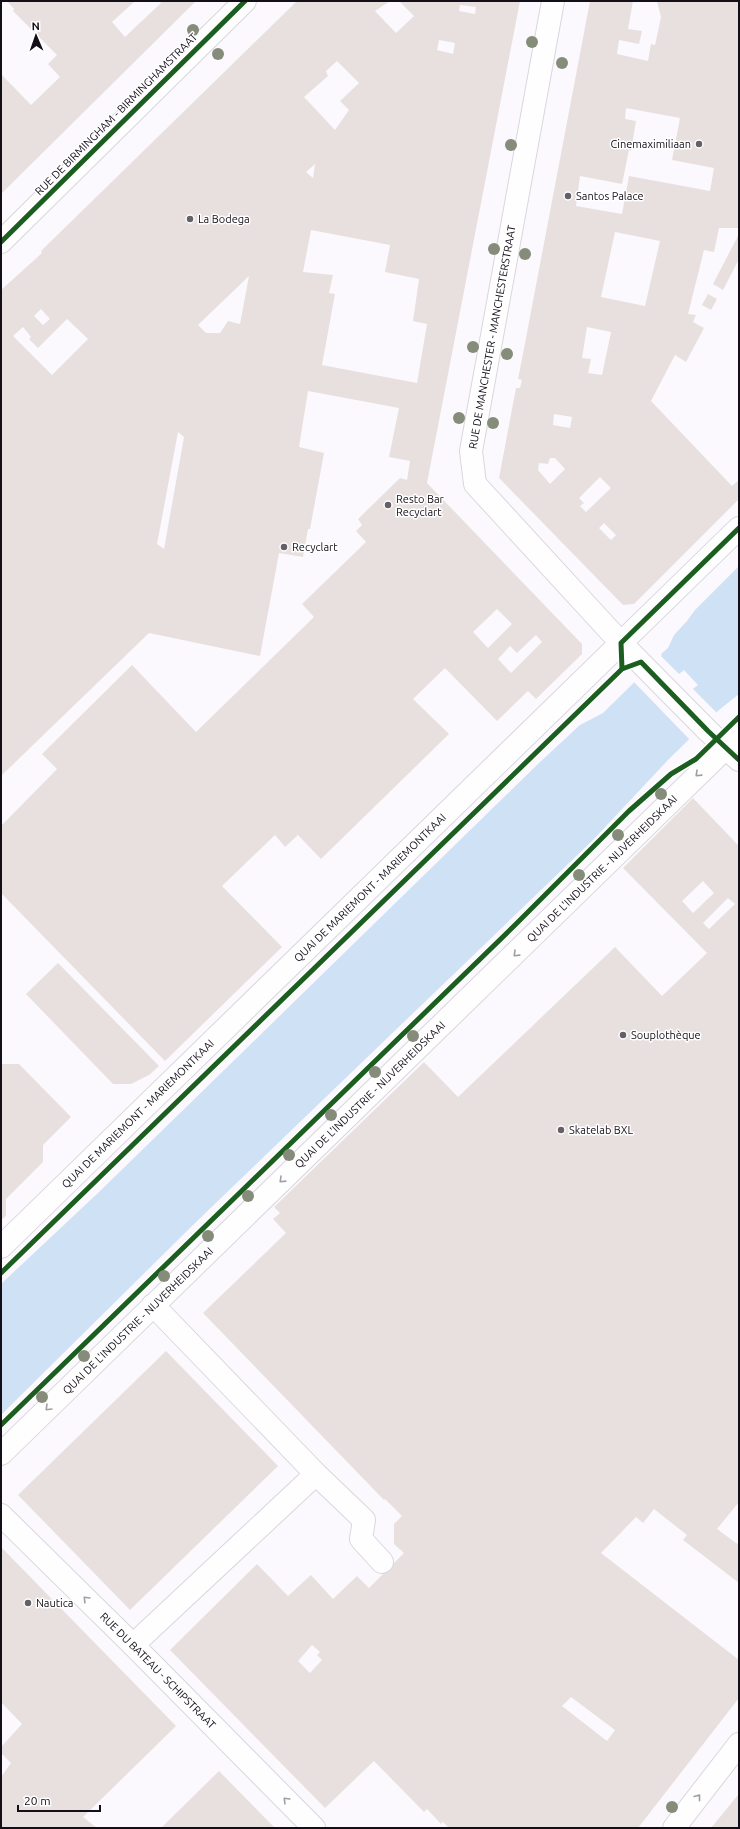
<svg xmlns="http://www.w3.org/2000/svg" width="740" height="1829" font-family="Ubuntu,sans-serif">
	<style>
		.water { fill: #cfe1f5 }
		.pier { fill: #fbf9fd }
		.building { fill: #e8e0df; fill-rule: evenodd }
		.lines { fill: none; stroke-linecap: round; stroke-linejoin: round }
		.minor-casing { stroke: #dad6dd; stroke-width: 24 }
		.minor { stroke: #fefeff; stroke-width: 22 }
		.cycleway-casing { stroke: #fff; stroke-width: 8 }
		.cycleway { stroke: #1b5e20; stroke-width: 5 }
		.tree { fill: #868c7a }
		.oneway { stroke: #a09ea3 }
		.poi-dot { fill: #656068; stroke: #fff; stroke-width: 1.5 }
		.labels { text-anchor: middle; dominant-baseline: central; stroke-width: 3; stroke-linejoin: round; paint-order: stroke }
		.street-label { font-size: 11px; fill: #140e18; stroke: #fff }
		.poi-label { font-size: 11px; fill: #140e18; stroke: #fff; text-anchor: start }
	</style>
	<rect width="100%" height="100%" fill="#fbf9fd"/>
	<path class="water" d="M739,566v128l-20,16 -51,50 -75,80 -400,385 -192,190v-131l98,-92 440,-429 41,-38 23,-12 59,-58 -1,-1 7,-6 6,-13 13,-14 8,-11z"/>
	<path class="pier" d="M659,654l20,20 5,-4 14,15 -5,4 25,25 -27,27 -58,-60z"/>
	<g class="building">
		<path d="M7,1h128l-23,21 13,15 36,-34 -2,-2h37l-195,193v-120l30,31 29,-28 -12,-13 9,-9 -44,-44 1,-2z"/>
		<path d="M297,1h93l-15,10 21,22 18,-17 -15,-15h121l-93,482 155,161v10l-46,45 -8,-8 -31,30 -52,-53 -32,31 36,35 -128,125 -23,-24 -13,12 -10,-12 -53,51 60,61 -117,114 -164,-168v-67l56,-57 -15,-15 90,-89 64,67 118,-115 -12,-13 64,-62 -10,-11 6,-6 -4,-6 42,-41 7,2 3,-19 -21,-4 10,-49 -91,-17 -9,56 25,6 -14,76h-2l-5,28 -24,-4 -19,103 -111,-23 -148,143v-486l41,-37 -1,-2 1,-1zM460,5l16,2 -1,7 -16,-3zM439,40l16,3 -2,11 -16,-4zM337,61l22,22 -19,18 9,9 -14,20 -31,-33 24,-21 -2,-5zM315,164l-2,14 -7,-6zM311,230l79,15 -5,27 34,7 -6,42 14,3 -10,59 -95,-18 13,-71 -6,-1 4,-18 -30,-3zM249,276l-9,48 -12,-3 -8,12h-14l-8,-8zM41,309l9,10 -7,6 -9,-9zM67,319l21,20 -36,36 -39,-39 10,-9 8,10 -2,2 9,9zM178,432l6,5 -20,112 -7,-5zM497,609l15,15 -24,24 -15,-16zM536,635l6,7 -31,31 -13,-14 12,-13 7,7z"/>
		<path d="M590,1h43l-5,28 14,2 -3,13 -20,-4 -2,14 31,7 3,-17 4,1 6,-28 -4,-16h82v227h-20l-5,24 -10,-2 -16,64 8,1 -3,7 11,6 -18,34 -11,-7 -24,46 81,85 7,-6v19l-105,105 -11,1 -124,-127 17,-90h4l2,-8 -4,-1 4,-20zM626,108l54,10 -8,42 42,8 -4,23 -81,-15 -7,38 -46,-8 4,-30 42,8 7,-34 2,1 5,-30 -11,-2zM615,232l45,9 -15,65 -44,-9zM587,327l24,5 -9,43 -14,-2 3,-14 -9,-1zM554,414l18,3 -2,11 -17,-3zM550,458h5l10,11 -15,15 -12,-14 1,-7 9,1zM600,477l11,11 -25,24 -6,-6 4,-3 -5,-5zM604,523l12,12 -5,5 -12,-12z"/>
		<path d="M739,234v25l-16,31 -10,-6z"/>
		<path d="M708,294l9,5 -6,11 -9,-5z"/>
		<path d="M693,798l46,48v656l-22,27 22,16v38l-56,-43 4,-5 -33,-26 -11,14 -7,-6 -35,36 138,107v38l-101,130h-189l-6,-6 -2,2 -14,-15 -3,3 -50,-51 -49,47 -155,-158 87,-86 31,32 23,-21 22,24 24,-23 12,12 35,-35 -10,-9v-20l8,-8 -17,-17 -1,1 -181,-187 83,-80 -13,-14 7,-6 -6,-6 150,-145 34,35 157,-150 47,49 45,-43 -84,-85zM703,881l11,12 -21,20 -11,-12zM728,898l7,6 -26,25 -6,-6zM312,1645l8,7 -3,3 5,5 -12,13 -12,-12zM571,1697l44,33 -8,11 -45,-35z"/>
		<path d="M58,963l101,103 -10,9 -18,9h-18l-87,-90z"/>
		<path d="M1,1064h18l52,53 -28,28v17l-37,37v17l-5,4z"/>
		<path d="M166,1351l112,115 -148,144 -112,-115z"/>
		<path d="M1,1547l175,179 -93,91 14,11h-96v-51l10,-14 -10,-10v-6l21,-23 -21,-22z"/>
		<path d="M219,1771l56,57h-114z"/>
		<path d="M738,1795l1,33h-28z"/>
	</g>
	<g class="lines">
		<defs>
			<g id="minor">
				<path d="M553,1l-82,450 4,33 146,159 87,88 31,29"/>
				<path d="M1,242l244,-241"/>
				<path id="s1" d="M1,1247l738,-719"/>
				<path d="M153,1305l163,169 48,46 -3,19 21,23"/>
				<path id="s2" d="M1,1454l738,-719"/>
				<path id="s3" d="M1,1515l132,130 181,183"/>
				<path d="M133,1645l183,-171"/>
				<path d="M674,1828l65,-84"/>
			</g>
		</defs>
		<use href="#minor" class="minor-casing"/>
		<use href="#minor" class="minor"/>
		<defs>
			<g id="cycleway">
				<path d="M1,242l244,-241"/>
				<path d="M622,669l-1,-26 118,-115"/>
				<path d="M1,1273l621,-604 19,-7 67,69 31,29"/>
				<path d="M1,1425l513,-499 115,-115 42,-37 25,-15 43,-42"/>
			</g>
		</defs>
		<use href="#cycleway" class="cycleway-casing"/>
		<use href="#cycleway" class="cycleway"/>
	</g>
	<g class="tree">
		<circle cx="193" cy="30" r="6"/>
		<circle cx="532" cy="42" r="6"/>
		<circle cx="218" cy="54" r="6"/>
		<circle cx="562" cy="63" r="6"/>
		<circle cx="511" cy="145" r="6"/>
		<circle cx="494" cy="249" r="6"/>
		<circle cx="525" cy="254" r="6"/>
		<circle cx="473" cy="347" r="6"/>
		<circle cx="507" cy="354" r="6"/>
		<circle cx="459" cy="418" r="6"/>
		<circle cx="493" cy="423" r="6"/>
		<circle cx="661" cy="794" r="6"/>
		<circle cx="618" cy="835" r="6"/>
		<circle cx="579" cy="875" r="6"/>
		<circle cx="413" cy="1036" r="6"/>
		<circle cx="375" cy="1072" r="6"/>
		<circle cx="331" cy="1115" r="6"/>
		<circle cx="289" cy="1155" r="6"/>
		<circle cx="248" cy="1196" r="6"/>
		<circle cx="208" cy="1236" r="6"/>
		<circle cx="164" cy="1276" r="6"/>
		<circle cx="84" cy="1356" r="6"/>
		<circle cx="42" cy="1397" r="6"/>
		<circle cx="672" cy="1807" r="6"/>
	</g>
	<defs><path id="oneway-chevron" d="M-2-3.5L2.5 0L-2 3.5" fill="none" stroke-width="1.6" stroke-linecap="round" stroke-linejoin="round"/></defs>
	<g class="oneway">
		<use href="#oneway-chevron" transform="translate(698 774) rotate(136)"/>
		<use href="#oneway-chevron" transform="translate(516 954) rotate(136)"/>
		<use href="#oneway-chevron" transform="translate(282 1180) rotate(136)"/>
		<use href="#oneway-chevron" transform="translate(48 1408) rotate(135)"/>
		<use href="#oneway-chevron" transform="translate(86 1599) rotate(-135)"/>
		<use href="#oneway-chevron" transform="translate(698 1797) rotate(-52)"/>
		<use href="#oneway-chevron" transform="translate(286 1800) rotate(-135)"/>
	</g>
	<g class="poi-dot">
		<circle cx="699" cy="144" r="4"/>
		<circle cx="568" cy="196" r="4"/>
		<circle cx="190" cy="219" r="4"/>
		<circle cx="388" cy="505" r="4"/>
		<circle cx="284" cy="547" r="4"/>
		<circle cx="623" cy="1035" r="4"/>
		<circle cx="561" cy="1130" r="4"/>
		<circle cx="28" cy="1603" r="4"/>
	</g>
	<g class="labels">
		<g class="street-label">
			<text transform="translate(116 114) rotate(-45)">RUE DE BIRMINGHAM - BIRMINGHAMSTRAAT</text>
			<text transform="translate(492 337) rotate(-80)">RUE DE MANCHESTER - MANCHESTERSTRAAT</text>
			<text stroke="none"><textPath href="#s2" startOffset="839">QUAI DE L'INDUSTRIE - NIJVERHEIDSKAAI</textPath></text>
			<text stroke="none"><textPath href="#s1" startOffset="515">QUAI DE MARIEMONT - MARIEMONTKAAI</textPath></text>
			<text stroke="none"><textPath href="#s2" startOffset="515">QUAI DE L'INDUSTRIE - NIJVERHEIDSKAAI</textPath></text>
			<text stroke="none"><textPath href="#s1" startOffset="191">QUAI DE MARIEMONT - MARIEMONTKAAI</textPath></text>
			<text stroke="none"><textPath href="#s2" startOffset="191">QUAI DE L'INDUSTRIE - NIJVERHEIDSKAAI</textPath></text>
			<text stroke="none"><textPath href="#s3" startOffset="221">RUE DU BATEAU - SCHIPSTRAAT</textPath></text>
		</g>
		<g class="poi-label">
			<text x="691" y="144" text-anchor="end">Cinemaximiliaan</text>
			<text x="576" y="196">Santos Palace</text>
			<text x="198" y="219">La Bodega</text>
			<text x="396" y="499">Resto Bar<tspan x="396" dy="13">Recyclart</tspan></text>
			<text x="292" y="547">Recyclart</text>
			<text x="631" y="1035">Souplothèque</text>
			<text x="569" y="1130">Skatelab BXL</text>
			<text x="36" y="1603">Nautica</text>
		</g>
	</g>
	<rect width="740" height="1829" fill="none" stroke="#140e18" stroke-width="4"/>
	<g transform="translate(36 36) rotate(358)" stroke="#ffffff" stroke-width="3" paint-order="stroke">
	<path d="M0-3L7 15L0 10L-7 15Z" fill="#140e18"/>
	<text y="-6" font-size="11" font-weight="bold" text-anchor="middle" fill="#140e18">N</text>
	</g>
	<path d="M18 1805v6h82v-6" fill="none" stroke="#140e18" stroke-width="2"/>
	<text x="24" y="1805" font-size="12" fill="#140e18" stroke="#ffffff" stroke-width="3" paint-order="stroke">20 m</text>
</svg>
